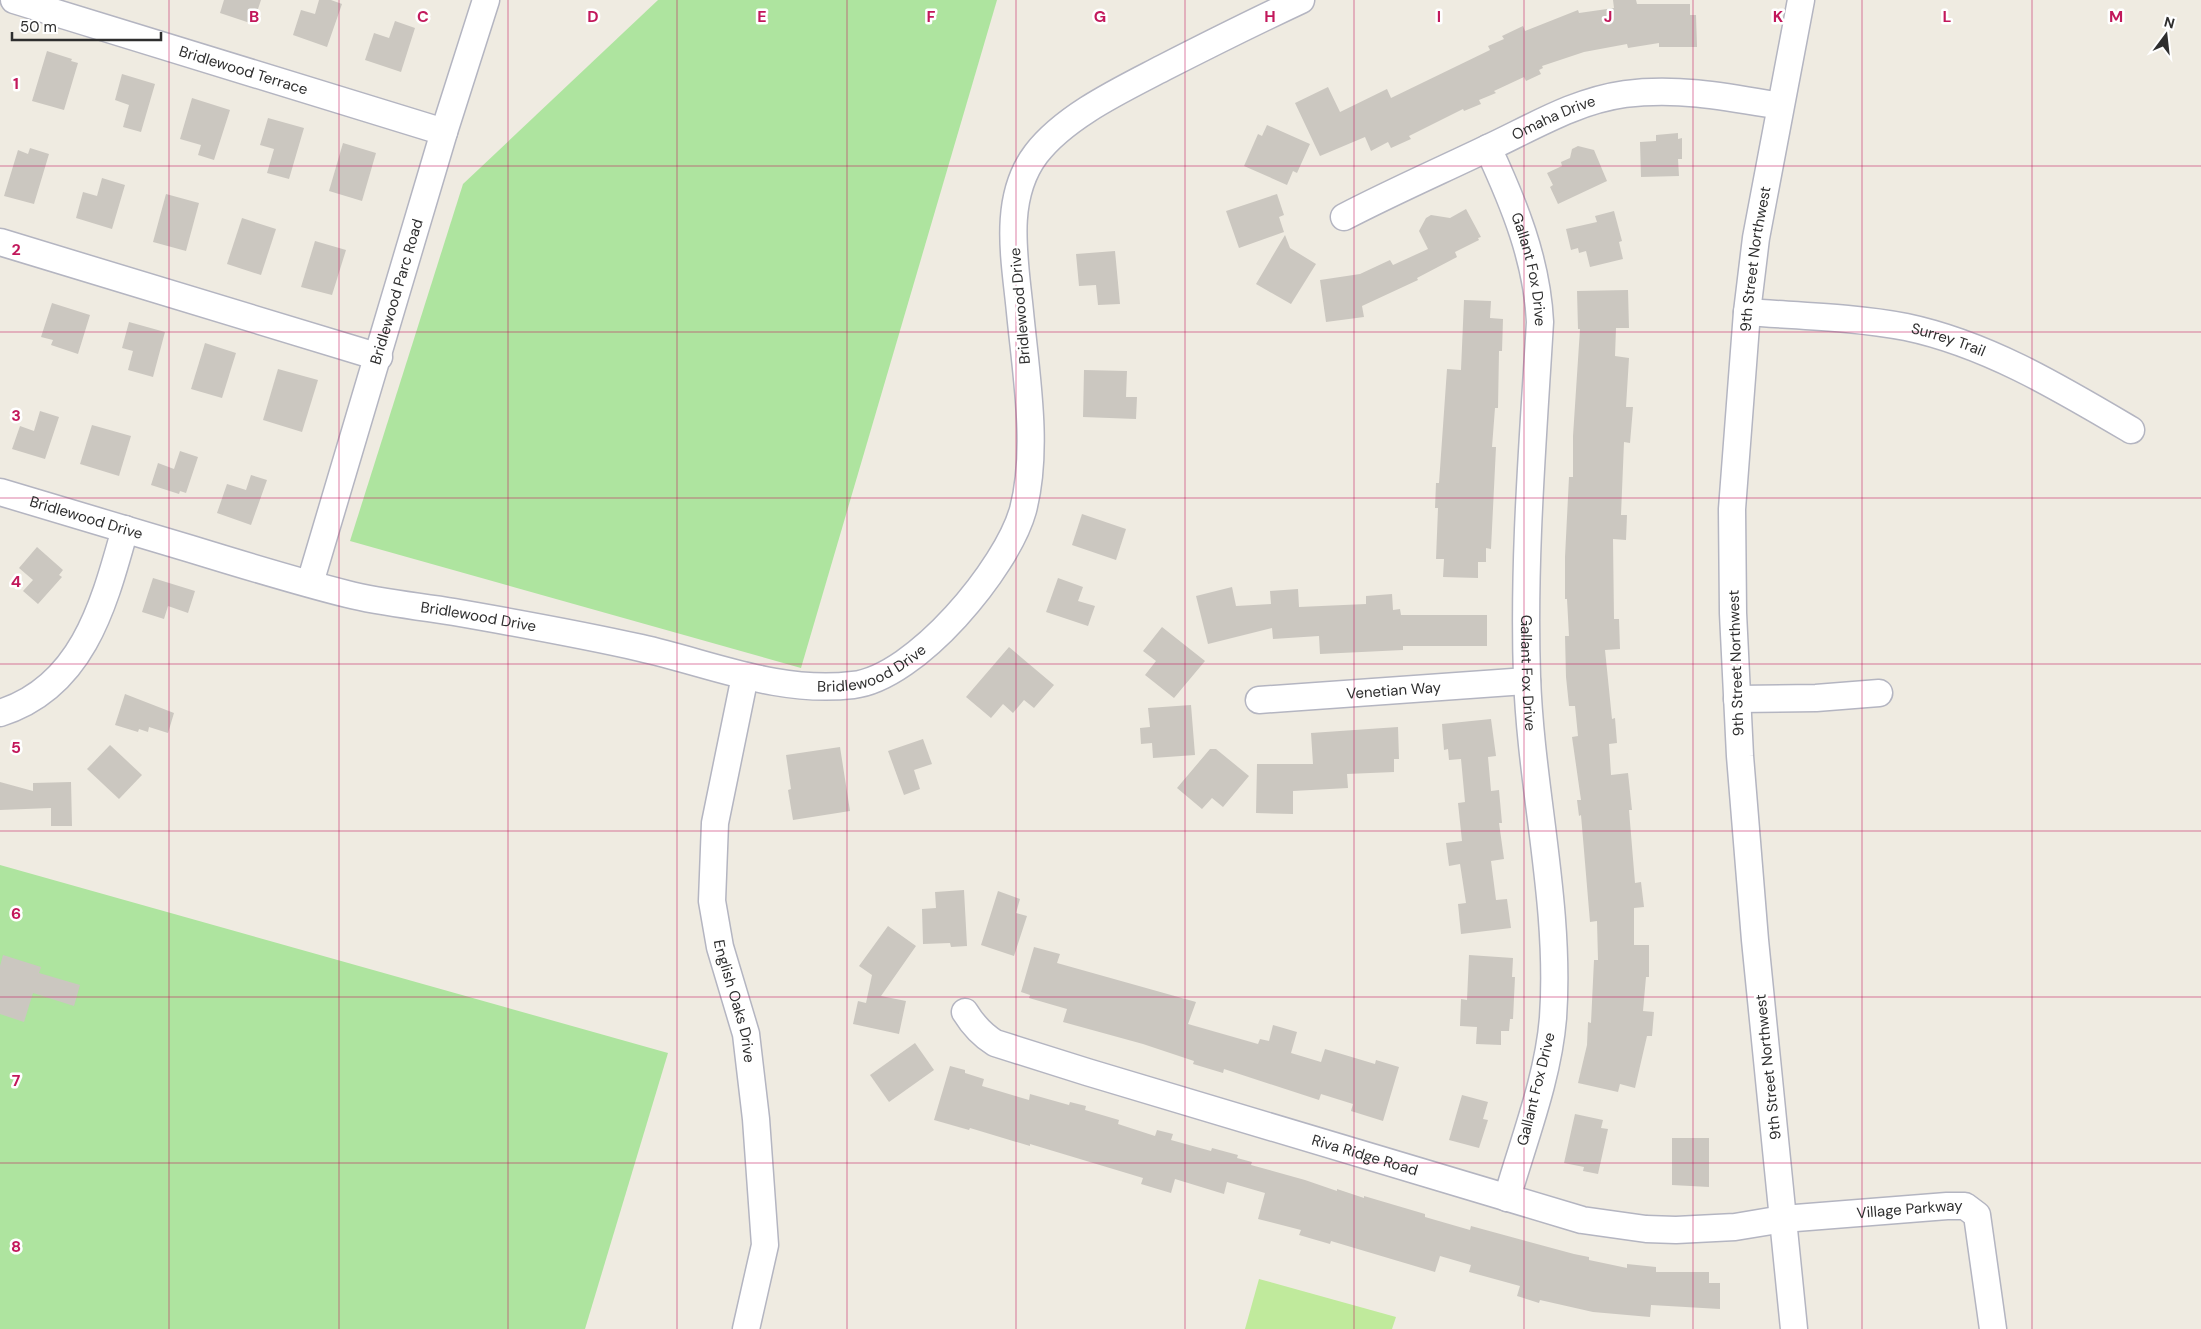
<svg xmlns="http://www.w3.org/2000/svg" width="2201" height="1329" font-family="'DM Sans',sans-serif">
	<style>
		.green { fill: #aee49f }
		.pitch { fill: #c0ea9c }
		.building { fill: #cbc7c0 }
		.lines { fill: none; stroke-linecap: round; stroke-linejoin: round }
		.minor-casing { stroke: #b4b5c1; stroke-width: 29 }
		.minor { stroke: #fff; stroke-width: 26 }
		.grid { fill: none; stroke: #c2185b; stroke-width: 1; stroke-opacity: 0.55 }
		.labels { text-anchor: middle; dominant-baseline: central; stroke-width: 5; stroke-linejoin: round; paint-order: stroke }
		.street-label { font-size: 15px; fill: #2e2e2e; stroke: #fff }
		.grid-label { font-size: 16px; text-anchor: middle; font-weight: bold; fill: #c2185b; stroke: #fff; stroke-width: 5; stroke-linejoin: round; paint-order: stroke }
	</style>
	<rect width="100%" height="100%" fill="#efebe1"/>
	<g class="green">
		<path d="M658,0h339l-196,668 -451,-127 113,-357z"/>
		<path d="M0,865l668,188 -83,276h-585z"/>
	</g>
	<path class="pitch" d="M1259,1279l137,38 -4,12h-147z"/>
	<g class="building">
		<path d="M224,0h37l-8,24 -33,-11z"/>
		<path d="M319,0h12l11,4 -15,43 -34,-12 8,-25 14,4z"/>
		<path d="M1613,0h23l1,4h53v11h6l1,32h-38v-4l-31,5 -1,-4 -43,8 -42,14 1,2 -4,2 2,4 -15,7 -2,-4 -30,14 2,2 -17,7 2,4 -17,7 -1,-2 -54,27 2,3 -20,9 -3,-6 -17,9 -6,-14 -45,19 -25,-53 33,-16 12,25 47,-23 4,9 99,-48 -2,-4 16,-7 -2,-3 21,-10 2,5 53,-21 1,3 35,-5z"/>
		<path d="M395,21l20,7 -14,44 -36,-12 9,-27 15,5z"/>
		<path d="M47,51l25,8 -1,2 7,2 -14,47 -32,-9z"/>
		<path d="M122,74l33,10 -14,48 -18,-5 6,-22 -14,-5z"/>
		<path d="M192,98l38,12 -16,50 -16,-5 3,-10 -21,-6z"/>
		<path d="M268,118l36,10 -15,51 -22,-6 7,-24 -14,-4z"/>
		<path d="M1267,125l43,19 -13,29 -4,-2 -6,14 -43,-19 14,-32 4,2z"/>
		<path d="M1678,133v6l4,-1v21h-4l1,17 -38,1 -1,-35 16,-1v-6z"/>
		<path d="M343,143l33,10 -14,48 -33,-10z"/>
		<path d="M1578,146l16,4 13,31 -49,23 -8,-17 3,-2 -6,-12 15,-7 -1,-4 9,-4 2,-9z"/>
		<path d="M30,148l19,6 -15,50 -30,-8 14,-46 10,4z"/>
		<path d="M102,178l23,7 -13,44 -36,-11 7,-26 14,4z"/>
		<path d="M166,194l33,9 -13,48 -33,-9z"/>
		<path d="M1277,194l7,21 -5,2 5,15 -45,16 -13,-37z"/>
		<path d="M1466,209l15,28 -3,1 1,2 -24,12 2,5 -40,21 1,2 -56,26 2,11 -38,5 -6,-42 40,-6 30,-14 3,5 35,-16 -9,-18 7,-13 5,-3 19,3z"/>
		<path d="M1614,211l8,30 -3,1 4,17 -33,8 -4,-16 -7,2 -1,-5 -7,2 -5,-21 31,-7 -2,-6z"/>
		<path d="M242,218l34,11 -15,46 -34,-11z"/>
		<path d="M1285,235l5,13 26,16 -25,40 -35,-20z"/>
		<path d="M315,241l31,9 -14,45 -31,-8z"/>
		<path d="M1115,251l5,53 -22,1 -2,-20 -17,1 -3,-32z"/>
		<path d="M1628,290l1,38h-13l-1,28 14,2 -3,49h7l-3,36 -6,-1 -3,73h6l-1,25 -13,-1 1,80h5l1,30 -15,1 7,69 3,-1 2,25 -8,1 2,31 17,-2 4,37h-3l6,73 6,-1 3,25 -10,1v37h15v32h-3l-3,34 11,1 -2,24h-5l-12,52 -15,-4 -2,8 -40,-9 9,-38 1,-23 3,1 3,-63h4l-1,-39 -7,1 -9,-107 -2,1 -2,-16h4l-9,-63 6,-1 -3,-30h-6l-3,-29 -1,-41h4l-2,-37h-2v-42l4,-80h4v-41l7,-107h-2l-1,-38z"/>
		<path d="M1464,300l27,1 -1,17 13,1 -1,32h-3l-1,57h-3l-3,39h4l-5,102 -5,-1v14h-8v16l-35,-1 1,-18h-8l2,-51h-3l1,-25h3l8,-114 14,1z"/>
		<path d="M52,303l38,12 -12,39 -27,-9 2,-5 -12,-3z"/>
		<path d="M129,322l36,10 -12,45 -25,-7 5,-19 -11,-3z"/>
		<path d="M205,343l31,10 -14,45 -31,-9z"/>
		<path d="M278,369l40,11 -16,52 -39,-12z"/>
		<path d="M1084,370l43,1 -1,26h11l-1,22 -53,-2z"/>
		<path d="M40,411l19,6 -14,42 -33,-10 8,-23 14,5z"/>
		<path d="M92,425l39,11 -12,40 -39,-12z"/>
		<path d="M180,451l18,6 -12,36 -6,-2 -1,3 -28,-9 7,-22 16,6z"/>
		<path d="M251,475l16,5 -16,45 -34,-12 10,-29 19,6z"/>
		<path d="M1082,514l44,15 -10,31 -44,-15z"/>
		<path d="M37,547l26,23 -4,5 3,2 -24,27 -15,-13 10,-11 -14,-12z"/>
		<path d="M153,578l42,13 -7,22 -20,-7 -4,13 -22,-7z"/>
		<path d="M1058,578l25,9 -5,14 17,5 -7,20 -42,-14z"/>
		<path d="M1232,587l4,19 35,-2 -1,-13 28,-2 1,18 67,-3v-8l26,-2 1,16 7,-1 1,6h86v31h-84v4l-83,4 -1,-18 -46,3 -1,-11 -64,16 -12,-48z"/>
		<path d="M1162,627l43,34 -31,37 -29,-23 11,-14 -13,-10z"/>
		<path d="M1009,647l45,38 -20,23 -10,-8 -11,13 -10,-9 -12,14 -25,-21z"/>
		<path d="M125,694l49,19 -6,20 -19,-6 -1,5 -9,-3 -1,3 -23,-7z"/>
		<path d="M1191,705l4,50 -42,3 -1,-15 -11,1 -1,-16 10,-1 -2,-19z"/>
		<path d="M1491,719l5,37 -8,1 3,34 8,-1 3,33h-3l5,36 -13,2 5,39 11,-1 4,29 -50,6 -3,-30 8,-1 -6,-39 -11,2 -3,-23 16,-2 -4,-38 7,-1 -4,-43 -12,1 -1,-11 -4,1 -2,-26z"/>
		<path d="M1398,727l1,32h-5v13l-47,2 1,14 -55,3v23l-37,-1 1,-49h56l-2,-31z"/>
		<path d="M923,739l9,25 -18,6 6,19 -16,6 -16,-44z"/>
		<path d="M110,745l32,30 -23,24 -32,-30z"/>
		<path d="M840,747l10,64 -57,9 -5,-30 3,-1 -5,-34z"/>
		<path d="M1210,749h6l33,27 -26,31 -11,-9 -10,11 -25,-21z"/>
		<path d="M0,782l33,9v-8l38,-1 1,44h-21v-18l-51,2z"/>
		<path d="M964,890l3,56 -16,1 -1,-4 -27,1 -1,-35 14,-1 -1,-16z"/>
		<path d="M998,891l22,8 -4,14 11,3 -13,40 -33,-11z"/>
		<path d="M888,926l28,20 -35,50 25,5 -7,33 -46,-10 5,-23 8,2 6,-28 -13,-9z"/>
		<path d="M1034,947l26,7 -3,9 139,39 -8,22 70,20 2,-5 9,2 4,-16 24,7 -6,21 30,9 4,-13 50,15 1,-4 23,7 -16,54 -32,-10 2,-7 -32,-10 -2,6 -95,-31 -1,4 -30,-9 1,-3 -51,-17 -80,-22 4,-13 -38,-11 1,-3 -9,-3z"/>
		<path d="M3,955l38,12 -2,6 41,12 -6,21 -41,-13 -9,29 -24,-8v-48z"/>
		<path d="M1469,955l44,3 -1,19h3l-2,42h-3l-1,12h-8v14l-25,-1 1,-17 -17,-1 1,-27 6,1z"/>
		<path d="M915,1043l19,27 -45,32 -19,-27z"/>
		<path d="M950,1066l15,4v3l19,6 -2,7 47,14 1,-6 39,11 1,-3 16,4 -1,4 34,10 -1,4 37,12 2,-6 16,4 -2,6 40,11 1,-3 26,7 -1,3 15,4 -1,3 54,15 32,11v-2l27,9v-2l61,18v3l45,13 1,-4 103,28 15,3v3l38,8v-4l29,3v5h53v11h11v26l-69,-4 -1,12 -57,-5 -53,-12 -1,3 -22,-7 3,-10 -51,-14 2,-7 -31,-9 -5,16 -104,-31 -1,3 -31,-9 2,-5 -43,-11 7,-26 -38,-11 -3,12 -49,-15 -4,14 -30,-9 2,-6 -113,-34v2l-60,-18 -1,2 -35,-10z"/>
		<path d="M1462,1095l26,7 -5,17 5,1 -9,28 -30,-8z"/>
		<path d="M1575,1114l28,6 -2,8 7,1 -10,45 -15,-3 1,-4 -20,-4z"/>
		<path d="M1672,1138h37v49l-37,-2z"/>
	</g>
	<g class="lines">
		<defs>
			<g id="minor">
				<path id="s1" d="M14,0l430,132"/>
				<path id="s2" d="M1488,148c26,56 49,112 52,174 -7,118 -17,236 -13,355 4,113 34,227 26,341 -5,61 -29,121 -46,180"/>
				<path id="s3" d="M1344,217c48,-25 96,-46 144,-69 45,-21 87,-47 137,-54 53,-7 103,3 155,12"/>
				<path d="M0,242l379,115"/>
				<path id="s4" d="M1747,312c52,4 107,5 159,15 81,17 154,61 225,103"/>
				<path id="s5" d="M0,492c64,19 127,38 191,57 52,16 104,32 156,45 35,9 72,12 107,18 63,11 125,22 187,36 71,16 138,46 212,37 63,-7 154,-117 170,-175 16,-61 3,-136 -3,-198 -5,-52 -18,-113 16,-158 29,-38 85,-64 127,-86 45,-23 91,-46 138,-68"/>
				<path id="s6" d="M310,583l134,-451 42,-132"/>
				<path id="s7" d="M745,676l-30,147 -3,78 8,46 26,87 10,85 9,126 -19,84"/>
				<path d="M1737,699l79,-1 63,-5"/>
				<path id="s8" d="M1259,700l268,-19"/>
				<path d="M0,713c83,-26 104,-109 125,-184"/>
				<path id="s9" d="M965,1012c8,13 17,23 30,31l92,29 495,148 64,9 30,1 59,-3 48,-8 164,-13h18l12,9 16,114"/>
				<path id="s10" d="M1794,1329l-39,-389 -15,-184 -7,-143 -1,-104 15,-197 9,-74 45,-238"/>
			</g>
		</defs>
		<use href="#minor" class="minor-casing"/>
		<use href="#minor" class="minor"/>
	</g>
	<path class="grid" d="M169,0v1329M339,0v1329M508,0v1329M677,0v1329M847,0v1329M1016,0v1329M1185,0v1329M1354,0v1329M1524,0v1329M1693,0v1329M1862,0v1329M2032,0v1329M0,166h2201M0,332h2201M0,498h2201M0,664h2201M0,831h2201M0,997h2201M0,1163h2201"/>
	<g class="labels">
		<g class="street-label">
			<text stroke="none"><textPath href="#s1" startOffset="240">Bridlewood Terrace</textPath></text>
			<text stroke="none"><textPath href="#s3" startOffset="232">Omaha Drive</textPath></text>
			<text stroke="none"><textPath href="#s10" startOffset="1074">9th Street Northwest</textPath></text>
			<text stroke="none"><textPath href="#s2" startOffset="129">Gallant Fox Drive</textPath></text>
			<text stroke="none"><textPath href="#s6" startOffset="304">Bridlewood Parc Road</textPath></text>
			<text transform="translate(1020 306) rotate(-95)">Bridlewood Drive</text>
			<text stroke="none"><textPath href="#s4" startOffset="204">Surrey Trail</textPath></text>
			<text stroke="none"><textPath href="#s5" startOffset="90">Bridlewood Drive</textPath></text>
			<text stroke="none"><textPath href="#s5" startOffset="495">Bridlewood Drive</textPath></text>
			<text transform="translate(1736 663) rotate(-92)">9th Street Northwest</text>
			<text stroke="none"><textPath href="#s5" startOffset="900">Bridlewood Drive</textPath></text>
			<text stroke="none"><textPath href="#s2" startOffset="534">Gallant Fox Drive</textPath></text>
			<text stroke="none"><textPath href="#s8" startOffset="135">Venetian Way</textPath></text>
			<text stroke="none"><textPath href="#s7" startOffset="331">English Oaks Drive</textPath></text>
			<text transform="translate(1768 1067) rotate(-96)">9th Street Northwest</text>
			<text transform="translate(1536 1089) rotate(-76)">Gallant Fox Drive</text>
			<text stroke="none"><textPath href="#s9" startOffset="430">Riva Ridge Road</textPath></text>
			<text stroke="none"><textPath href="#s9" startOffset="986">Village Parkway</textPath></text>
		</g>
	</g>
	<g class="grid-label">
		<text x="254" y="22">B</text>
		<text x="423" y="22">C</text>
		<text x="593" y="22">D</text>
		<text x="762" y="22">E</text>
		<text x="931" y="22">F</text>
		<text x="1100" y="22">G</text>
		<text x="1270" y="22">H</text>
		<text x="1439" y="22">I</text>
		<text x="1608" y="22">J</text>
		<text x="1778" y="22">K</text>
		<text x="1947" y="22">L</text>
		<text x="2116" y="22">M</text>
		<text x="16" y="89">1</text>
		<text x="16" y="255">2</text>
		<text x="16" y="421">3</text>
		<text x="16" y="587">4</text>
		<text x="16" y="753">5</text>
		<text x="16" y="919">6</text>
		<text x="16" y="1086">7</text>
		<text x="16" y="1252">8</text>
	</g>
	<g transform="translate(2166 35) rotate(15)" stroke="#ffffff" stroke-width="4" paint-order="stroke">
	<path d="M0-4L9 19L0 12L-9 19Z" fill="#2e2e2e"/>
	<text y="-8" font-size="14" font-weight="bold" text-anchor="middle" fill="#2e2e2e">N</text>
	</g>
	<path d="M12 32v8h149v-8" fill="none" stroke="#2e2e2e" stroke-width="2.5"/>
	<text x="20" y="32" font-size="15" fill="#2e2e2e" stroke="#ffffff" stroke-width="4" paint-order="stroke">50 m</text>
</svg>
